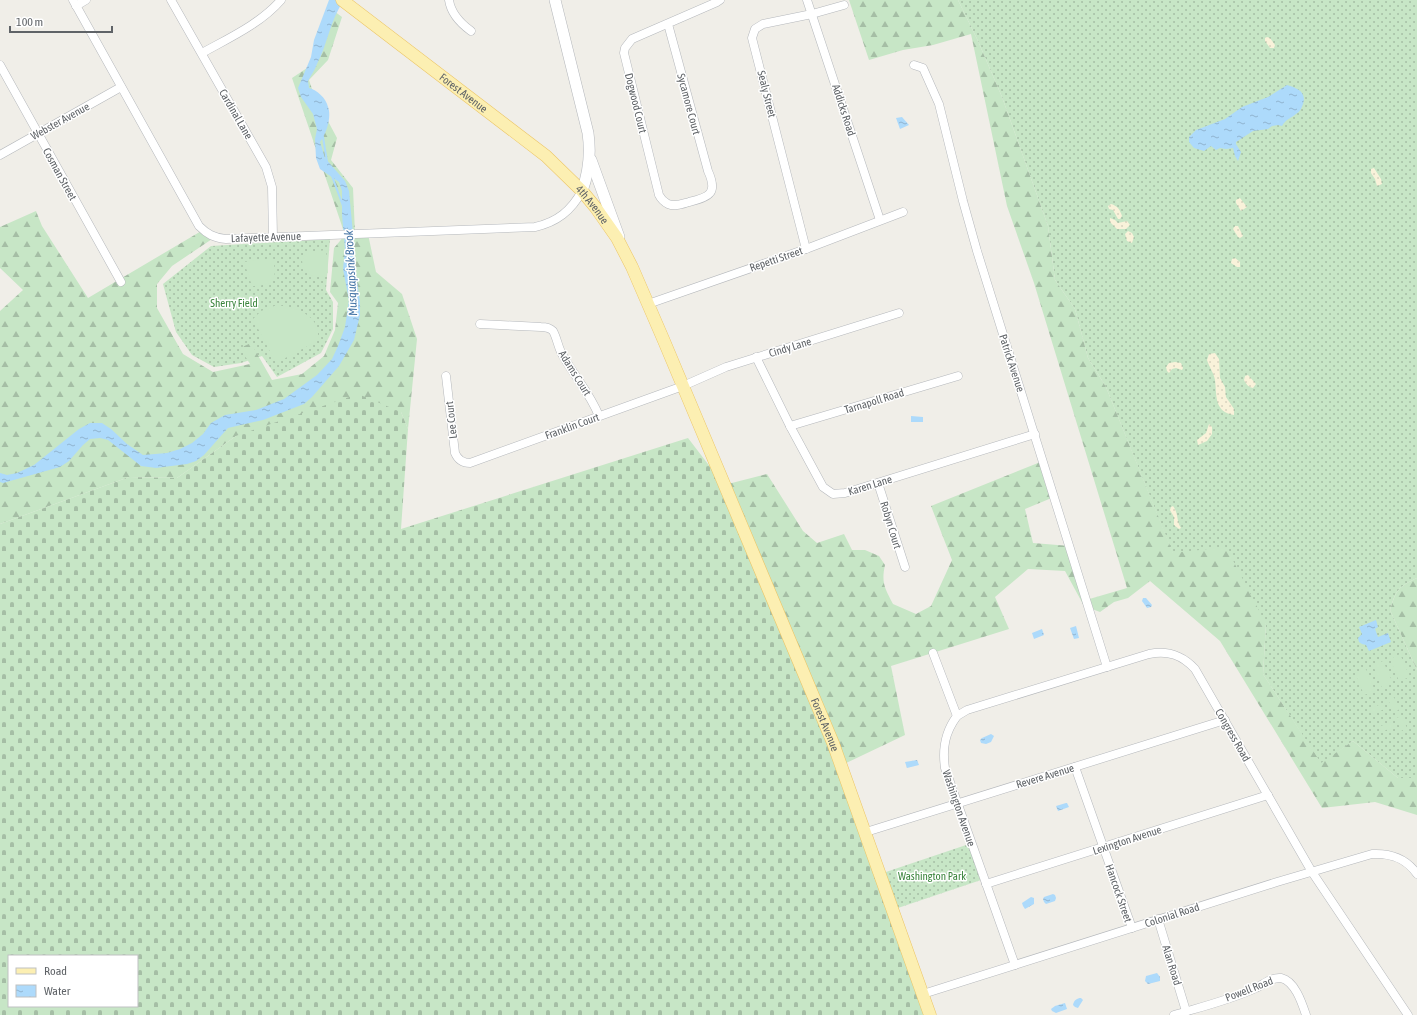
<svg xmlns="http://www.w3.org/2000/svg" width="1417" height="1015" font-family="'Asap Condensed',sans-serif">
	<style>
		.grass { fill: url(#grass-dots) }
		.forest { fill: url(#forest-firs) }
		.sand { fill: url(#sand-dots) }
		.cemetery { fill: url(#cemetery-stones); fill-rule: evenodd }
		.garden { fill: #c7e6c6 }
		.water { fill: url(#water-ripples) }
		.lines { fill: none; stroke-linecap: round; stroke-linejoin: round }
		.stream { stroke: #addafb; stroke-width: 2 }
		.minor-casing { stroke: #b5b8bc; stroke-width: 9 }
		.secondary-casing { stroke: #b4b7bb; stroke-width: 12 }
		.primary-casing { stroke: #ecc566; stroke-width: 13 }
		.minor { stroke: #fff; stroke-width: 8 }
		.secondary { stroke: #fff; stroke-width: 11 }
		.primary { stroke: #fcefb2; stroke-width: 12 }
		.labels { text-anchor: middle; dominant-baseline: central; stroke-width: 3; stroke-linejoin: round; paint-order: stroke }
		.street-label { font-size: 11px; fill: #5f6367; stroke: #fff }
		.park-label { font-size: 11px; fill: #3a843c; stroke: #fff }
		.water-label { font-size: 12px; font-style: italic; fill: #4675a6; stroke: #fff }
	</style>
	<defs>
		<pattern id="grass-dots" width="8" height="8" patternUnits="userSpaceOnUse"><rect width="8" height="8" fill="#c7e6c6"/><path d="M2 2h.1M6 6h.1" fill="none" stroke="#a5bea5" stroke-width="1.8" stroke-linecap="round"/></pattern>
		<pattern id="forest-firs" width="22" height="20" patternUnits="userSpaceOnUse"><rect width="22" height="20" fill="#c7e6c6"/><path d="M5 1l3.5 6h-7zM16 11l3.5 6h-7z" fill="#a5bea5"/></pattern>
		<pattern id="sand-dots" width="8" height="8" patternUnits="userSpaceOnUse"><rect width="8" height="8" fill="#f9f2da"/><path d="M2 2h.1M6 6h.1" fill="none" stroke="#d8d2be" stroke-width="1.8" stroke-linecap="round"/></pattern>
		<pattern id="cemetery-stones" width="16" height="16" patternUnits="userSpaceOnUse"><rect width="16" height="16" fill="#c7e6c6"/><path d="M2 7V4a2 2 0 0 1 4 0v3zM10 15v-3a2 2 0 0 1 4 0v3z" fill="#a5bea5"/></pattern>
		<pattern id="water-ripples" width="26" height="14" patternUnits="userSpaceOnUse"><rect width="26" height="14" fill="#addafb"/><path d="M2 4q2-2 4 0t4 0M15 11q2-2 4 0t4 0" fill="none" stroke="#90b4cf"/></pattern>
	</defs>
	<rect width="100%" height="100%" fill="#f0eee8"/>
	<g class="grass">
		<path d="M958,0h459v578c-19,9 -21,12 -27,32l27,60v108h-19l-45,-37 -32,23 -58,-90 3,-50 -93,-70 -67,-167 -18,-29 -13,-49 -20,-29 -7,-54 -46,-129 -24,-56z"/>
		<path d="M330,239l-4,51 7,12v27l-12,24 -44,24 -15,-21 -21,7 -27,4 -22,-12 -16,-23 -13,-48 48,-38z"/>
		<path d="M972,843l12,36 -92,31 -12,-36z"/>
	</g>
	<g class="forest">
		<path d="M849,0h109l20,41 24,56 46,129 7,54 20,29 13,49 18,29 67,166 53,-6 40,77 -3,50 58,89 32,-22 45,37h19v37l-42,-13 -53,6 -102,-167 -70,-60 -22,17 -14,4 -14,10 -16,-6 -19,-35 -37,-2 -33,28 14,32 -118,37 14,69 -63,30 -118,-280 43,-11 36,57 14,12 27,-9 8,16h13l14,6 6,9c-4,18 0,23 8,39l23,10 15,-8 21,-46 -21,-54 112,-45 11,36 -29,12 8,34 37,3 16,54 41,-12 -93,-305 -27,-77 -36,-172 -38,11 -30,5 -34,10z"/>
		<path d="M334,11l8,6 -14,43 -19,20 5,15 23,43 -6,22 22,28 2,45 13,1 8,38 26,22 15,45 -9,90 -7,-17 -165,24 -59,42 -48,-1 -129,47v-213l23,-21 -23,-22v-41l36,-16 6,15 46,72 115,-68 12,7 -43,29 -15,18v24l26,46 30,18 37,-8 -10,-16 11,-5 21,37 30,-6 22,-18 11,-26 3,-27 -8,-11 4,-44 11,-13 -53,-157 18,-12z"/>
		<path d="M1417,578v92l-27,-60c6,-20 8,-23 27,-32z"/>
	</g>
	<g class="sand">
		<path d="M1267,37l3,1 5,7 -1,3h-4l-5,-7v-3z"/>
		<path d="M1374,168l7,11 1,5 -5,2 -2,-7 -4,-6v-4z"/>
		<path d="M1240,198l7,9 -6,4 -5,-8v-3z"/>
		<path d="M1111,204c7,2 9,6 11,12l-2,3h-2l-5,-9 -4,-1 -1,-3z"/>
		<path d="M1110,218l5,2 3,3 9,-2 3,4 -4,4h-9l-7,-7z"/>
		<path d="M1235,226h3l5,10 -3,2 -2,-1 -5,-8z"/>
		<path d="M1128,231l4,2 2,4 -2,6 -5,-2 -2,-7z"/>
		<path d="M1235,258l5,4v5h-3l-6,-4 1,-4z"/>
		<path d="M1215,353l4,6 1,19 5,9 1,10 8,12v6c-20,-3 -17,-19 -19,-35 -1,-7 -6,-13 -8,-20l2,-6z"/>
		<path d="M1175,362l6,1 2,5 -1,2 -6,-2 -4,1 -3,4 -2,-2 -1,-4 3,-4z"/>
		<path d="M1248,375l8,9 -3,4c-5,-1 -7,-4 -9,-8l1,-4z"/>
		<path d="M1209,424l3,3v7l-5,7 -9,4 -1,-5 9,-7z"/>
		<path d="M1173,506c6,8 3,15 8,22l-2,1 -5,-4v-8l-4,-7 1,-3z"/>
	</g>
	<path class="cemetery" d="M358,394l43,18 7,17 -7,100 287,-91 36,47 109,258 97,272h-930v-491l129,-47 48,1 59,-42zM9,956h128v50h-128z"/>
	<g class="garden">
		<path d="M326,250l2,23 -10,4 -10,-3 -6,-12 3,-9z"/>
		<path d="M273,258c4,22 2,27 -21,28l-8,-24z"/>
		<path d="M277,305c15,2 34,7 40,22 1,4 1,9 2,13l-43,23 -23,-44 8,-8z"/>
		<path d="M1400,654l10,23 -11,4 -9,-22z"/>
		<path d="M1383,661l10,22 -11,5 -9,-23z"/>
		<path d="M1366,669l9,22 -11,4 -9,-22z"/>
		<path d="M1394,697l5,13 -6,2 -5,-13z"/>
		<path d="M1383,703l2,6 -13,5 -2,-5z"/>
		<path d="M1402,716l5,12 -6,3 -5,-13z"/>
		<path d="M1391,722l3,5 -13,5 -3,-5z"/>
	</g>
	<g class="water">
		<path d="M329,0h15c-14,20 -16,43 -27,64 -2,6 -6,11 -9,17l1,7c8,2 17,10 19,19 4,10 -2,27 -8,35l5,16 20,23 4,10 5,53v16l6,42v13l-6,25 -15,26 -27,31 -8,7 -41,16 -35,8 -24,27 -8,6 -9,3 -31,4 -15,-2 -33,-26 -8,-2 -10,1 -7,6 -14,16 -9,6 -57,16 -3,-1v-9l7,2 10,-2 17,-8 45,-36 11,-6h12l9,6 16,15 16,11 24,-2 13,-4 12,-6 11,-9 8,-11 14,-8 31,-5 28,-11 33,-24 15,-16 6,-13 7,-19 4,-27 -6,-31 2,-20 -3,-34v-24l-3,-9 -19,-13 -4,-11 -1,-19 2,-10 -4,-15 -12,-17 -3,-9 13,-31 3,-17z"/>
		<path d="M1287,85c10,3 20,7 16,19 -1,3 -3,8 -7,10 -5,4 -11,6 -14,12l-4,-1 -6,1 -4,3 -15,2 -17,11v2l5,8 -3,9 -3,-5 -2,-8 -7,1 -6,-1 -4,2 -5,-4 -7,5 -10,-3 -5,-6v-5l7,-7 29,-11 17,-12 26,-10z"/>
		<path d="M902,117l7,8 -9,4 -4,-11z"/>
		<path d="M911,416l12,1v5h-12z"/>
		<path d="M1143,598h3l6,7 -1,2 -4,1 -5,-7z"/>
		<path d="M1376,620l2,7 -3,2 3,8 10,-4 3,9 -22,9 -3,-6 -4,-1 -3,-2 -1,-4 4,-4 -3,-7z"/>
		<path d="M1076,626l3,12 -5,1 -4,-11z"/>
		<path d="M1042,629l2,6 -10,4 -2,-6z"/>
		<path d="M991,734l3,2 -3,6 -5,2 -5,-1 -1,-3 2,-2z"/>
		<path d="M917,760l2,5 -12,3 -2,-6z"/>
		<path d="M1066,803h1l2,4 -11,4 -2,-5z"/>
		<path d="M1053,894l2,1 1,3 -1,3 -9,3 -2,-2 -1,-3 1,-2z"/>
		<path d="M1031,897l3,1v6l-9,5 -2,-3 -1,-3z"/>
		<path d="M1157,973l3,4v4l-12,3 -3,-3 1,-5z"/>
		<path d="M1081,998l2,2 -5,8 -3,-1 -2,-2c1,-5 4,-7 8,-7z"/>
		<path d="M1065,1003l2,6 -11,4 -4,-2 -1,-2 4,-3z"/>
	</g>
	<g class="lines">
		<g class="stream">
			<path d="M323,137l4,25"/>
			<path d="M332,176l11,30"/>
		</g>
		<defs>
			<g id="minor">
				<path d="M73,0l126,226c8,8 15,12 27,13l309,-12c22,-5 36,-16 47,-36"/>
				<path d="M171,0l95,167 6,20 1,50"/>
				<path d="M449,0c2,14 11,23 22,31"/>
				<path d="M807,0l73,220"/>
				<path d="M76,6l10,-6"/>
				<path d="M668,24l40,147c10,22 2,26 -19,31 -7,2 -14,5 -21,2 -4,-2 -7,-5 -9,-9l-35,-142 1,-5 7,-9 85,-37 3,-2"/>
				<path d="M202,53c27,-15 58,-29 79,-53"/>
				<path d="M0,65l121,217"/>
				<path d="M914,65l9,3 16,36 24,97 14,50 130,416"/>
				<path d="M0,155l121,-68"/>
				<path d="M806,249l-54,-211 3,-9 8,-5 49,-10 32,-9"/>
				<path d="M648,304l158,-55 97,-37"/>
				<path d="M480,324l61,3c5,0 9,1 12,4 4,7 5,16 9,23 12,22 28,39 37,62"/>
				<path d="M756,357l34,69 33,61 10,7 12,-1 190,-59"/>
				<path d="M446,376l9,77c3,7 8,10 15,10l213,-77 43,-19 173,-54"/>
				<path d="M790,426l168,-50"/>
				<path d="M878,483l27,84"/>
				<path d="M933,653l24,63c-12,16 -15,32 -12,52l70,197"/>
				<path d="M957,716l10,-6 182,-56c19,-4 33,1 46,15l117,203 96,143"/>
				<path d="M1075,767l57,161"/>
				<path d="M866,832l359,-112"/>
				<path d="M986,884l282,-89"/>
				<path d="M1158,919l28,92"/>
				<path d="M923,994l354,-112 95,-28c19,-1 34,4 45,20"/>
				<path d="M1174,1015c27,-8 56,-15 82,-27 8,-4 15,-11 25,-10 14,3 21,25 25,37"/>
			</g>
			<g id="secondary">
				<path d="M555,0l33,133c3,21 1,39 -6,58"/>
				<path d="M591,160l28,77"/>
			</g>
			<g id="primary">
				<path id="s1" d="M342,0l204,156 36,35 14,17 21,30 15,29 32,74 169,402 97,272"/>
			</g>
		</defs>
		<use href="#minor" class="minor-casing"/>
		<use href="#secondary" class="secondary-casing"/>
		<use href="#primary" class="primary-casing"/>
		<use href="#minor" class="minor"/>
		<use href="#secondary" class="secondary"/>
		<use href="#primary" class="primary"/>
	</g>
	<g class="labels">
		<g class="street-label">
			<text stroke="none"><textPath href="#s1" startOffset="153">Forest Avenue</textPath></text>
			<text transform="translate(767 94) rotate(76)">Sealy Street</text>
			<text transform="translate(636 103) rotate(76)">Dogwood Court</text>
			<text transform="translate(689 104) rotate(75)">Sycamore Court</text>
			<text transform="translate(844 110) rotate(72)">Addicks Road</text>
			<text transform="translate(236 114) rotate(60)">Cardinal Lane</text>
			<text transform="translate(60 121) rotate(-29)">Webster Avenue</text>
			<text transform="translate(60 174) rotate(61)">Cosman Street</text>
			<text stroke="none"><textPath href="#s1" startOffset="324">4th Avenue</textPath></text>
			<text transform="translate(266 237) rotate(-2)">Lafayette Avenue</text>
			<text transform="translate(776 259) rotate(-19)">Repetti Street</text>
			<text transform="translate(790 347) rotate(-17)">Cindy Lane</text>
			<text transform="translate(1012 363) rotate(72)">Patrick Avenue</text>
			<text transform="translate(575 373) rotate(58)">Adams Court</text>
			<text transform="translate(874 401) rotate(-17)">Tarnapoll Road</text>
			<text transform="translate(451 420) rotate(-96)">Lee Court</text>
			<text transform="translate(572 426) rotate(-20)">Franklin Court</text>
			<text transform="translate(870 485) rotate(-17)">Karen Lane</text>
			<text transform="translate(891 525) rotate(73)">Robyn Court</text>
			<text stroke="none"><textPath href="#s1" startOffset="895">Forest Avenue</textPath></text>
			<text transform="translate(1233 735) rotate(60)">Congress Road</text>
			<text transform="translate(1045 776) rotate(-17)">Revere Avenue</text>
			<text transform="translate(959 808) rotate(71)">Washington Avenue</text>
			<text transform="translate(1127 840) rotate(-18)">Lexington Avenue</text>
			<text transform="translate(1119 893) rotate(71)">Hancock Street</text>
			<text transform="translate(1172 915) rotate(-18)">Colonial Road</text>
			<text transform="translate(1172 965) rotate(73)">Alan Road</text>
			<text transform="translate(1249 989) rotate(-21)">Powell Road</text>
		</g>
		<g class="park-label">
			<text x="234" y="303">Sherry Field</text>
			<text x="932" y="876">Washington Park</text>
		</g>
		<g class="water-label">
			<text transform="translate(351 273) rotate(-93)">Musquapsink Brook</text>
		</g>
	</g>
	<rect x="8" y="955" width="130" height="52" fill="#ffffff" stroke="#bfc1c2"/>
	<rect x="16" y="968" width="20" height="6" fill="#fcefb2" stroke="#bfc1c2"/>
	<text x="44" y="975" font-size="12" fill="#5f6367">Road</text>
	<rect x="16" y="985" width="20" height="12" fill="url(#water-ripples)" stroke="#bfc1c2"/>
	<text x="44" y="995" font-size="12" fill="#5f6367">Water</text>
	<path d="M10 26v6h102v-6" fill="none" stroke="#5f6367" stroke-width="2"/>
	<text x="16" y="26" font-size="12" fill="#5f6367" stroke="#ffffff" stroke-width="3" paint-order="stroke">100 m</text>
</svg>
